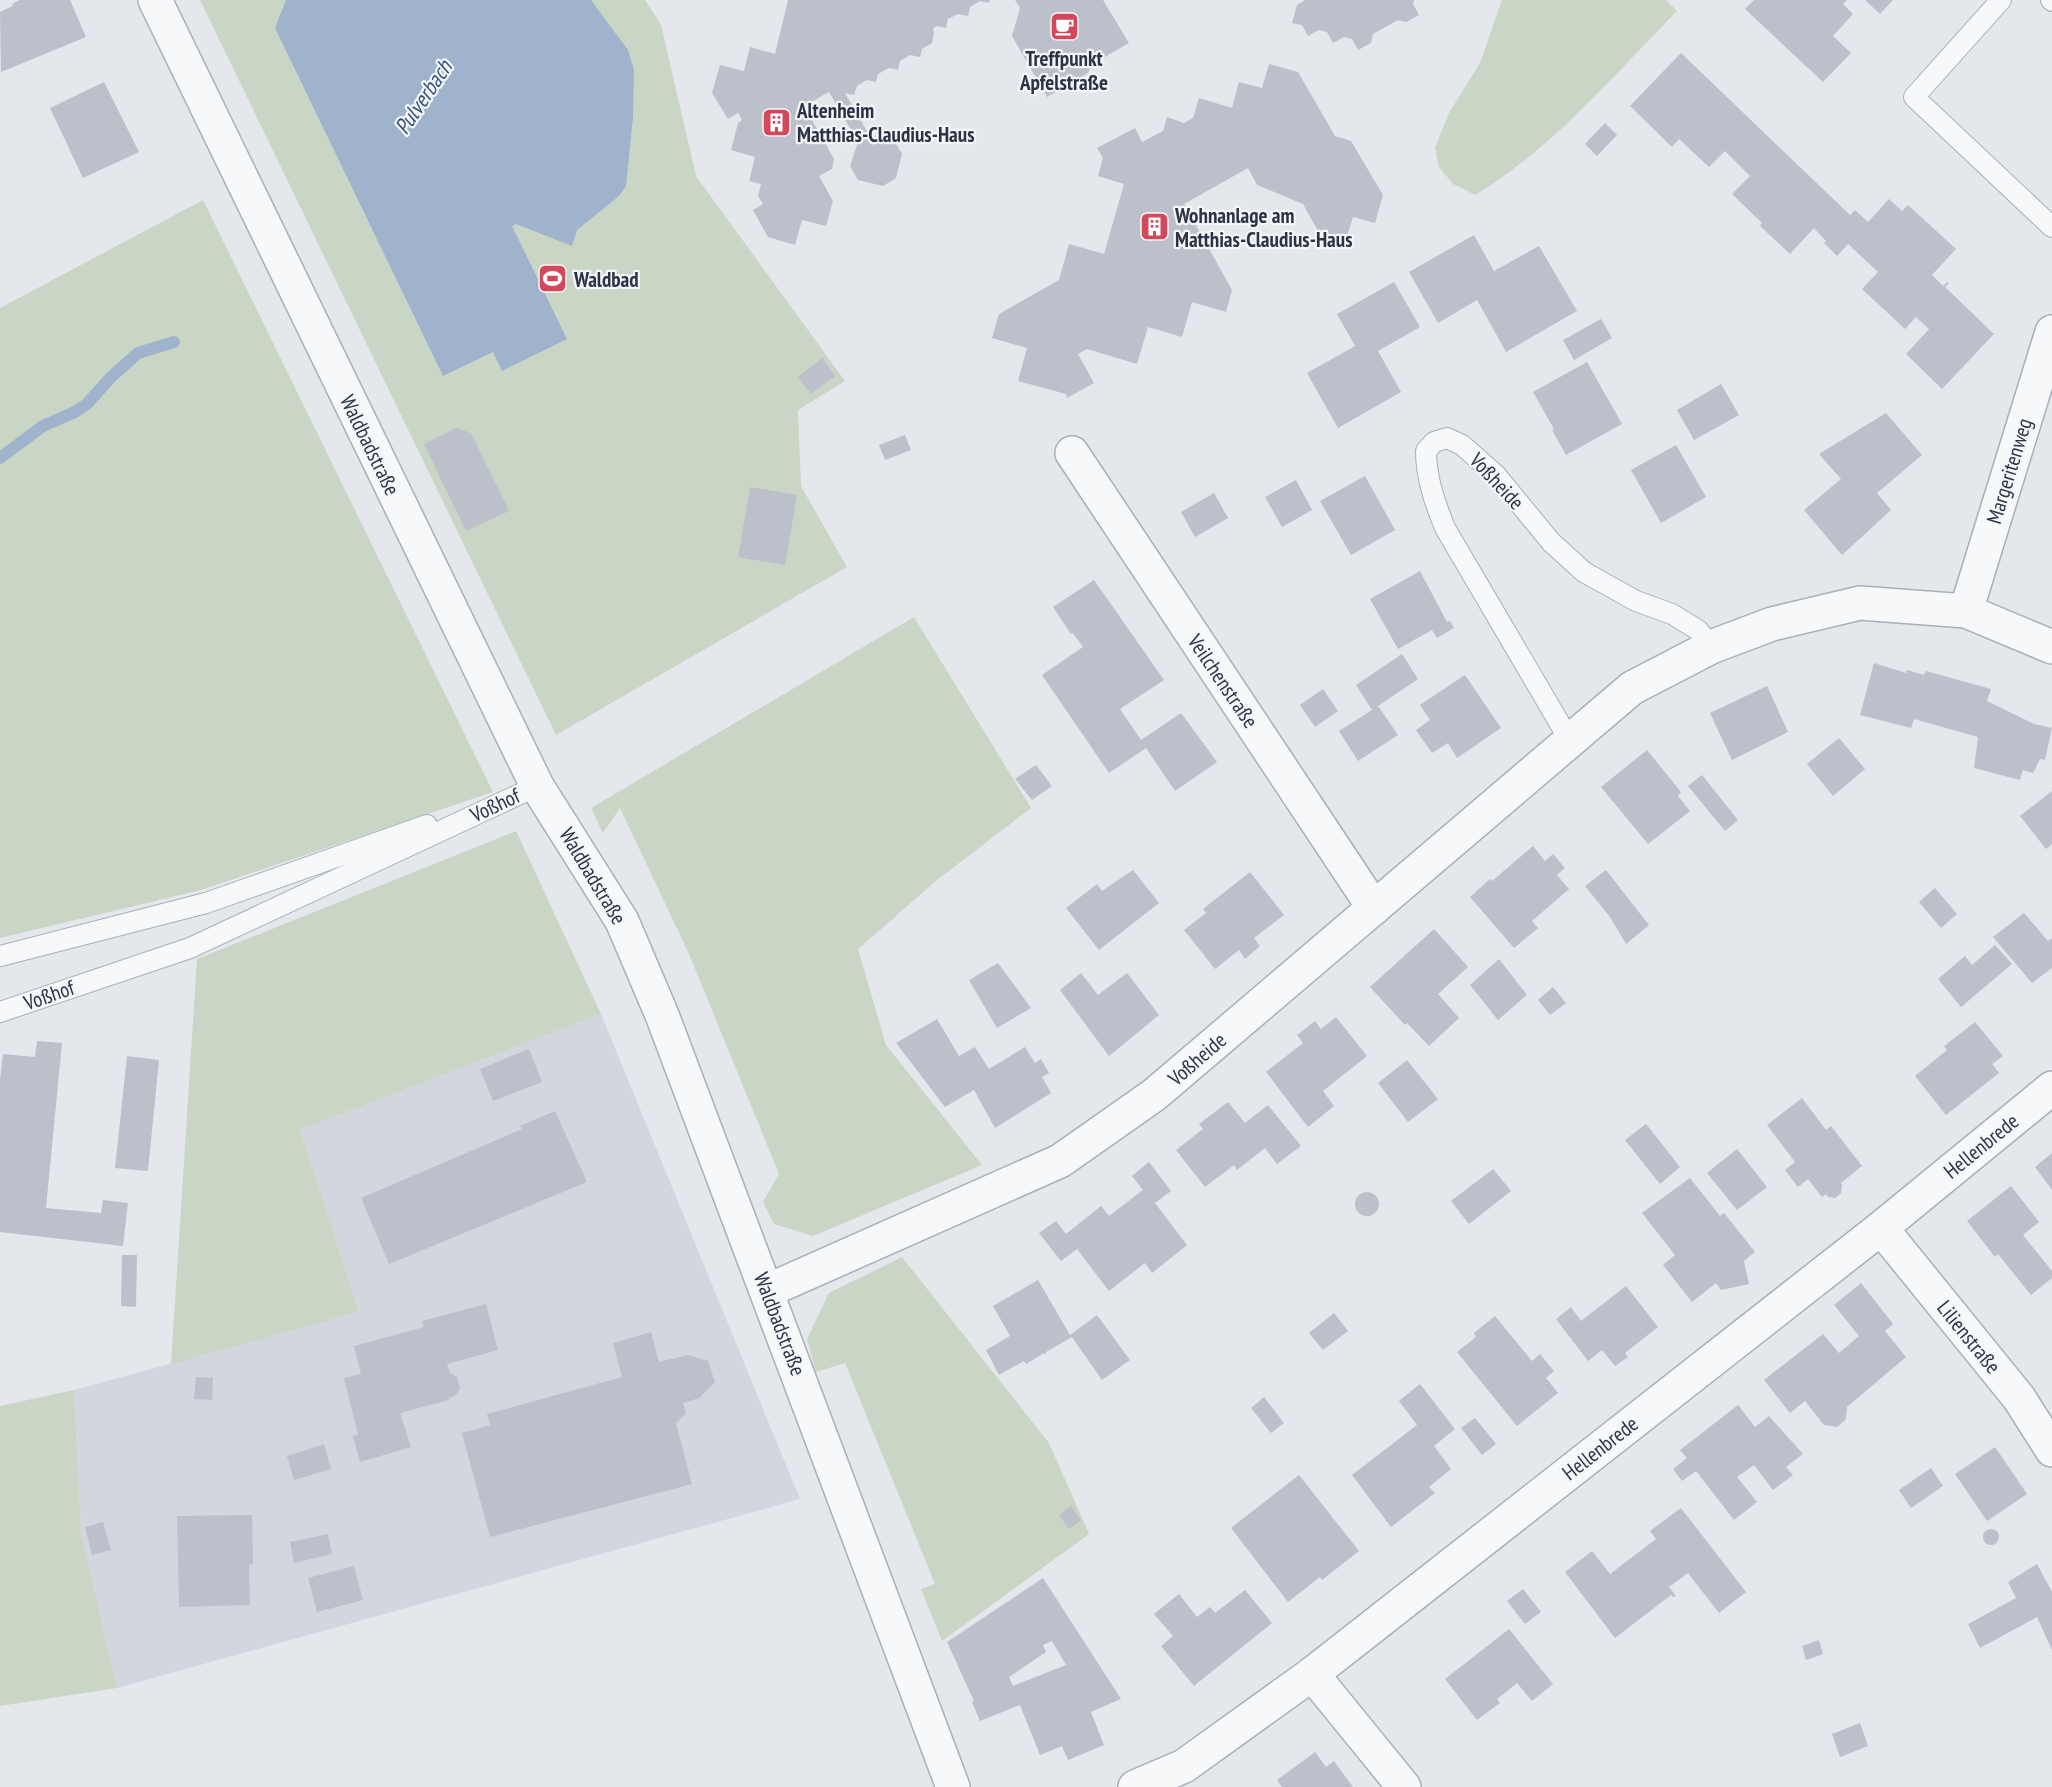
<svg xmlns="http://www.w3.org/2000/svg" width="2052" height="1787" font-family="'PT Sans Narrow',sans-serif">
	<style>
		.built { fill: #d2d6de }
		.green { fill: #c9d6c5 }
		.water { fill: #9fb4cc }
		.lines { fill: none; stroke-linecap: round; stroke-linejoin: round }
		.stream { stroke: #9fb4cc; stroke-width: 12 }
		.building { fill: #bbc0ca; fill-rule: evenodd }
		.service-casing { stroke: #a9aeb7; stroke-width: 22 }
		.minor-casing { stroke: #a9aeb7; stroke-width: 36 }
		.service { stroke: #f7f8fa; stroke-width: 20 }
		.minor { stroke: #f7f8fa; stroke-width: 33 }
		.labels { text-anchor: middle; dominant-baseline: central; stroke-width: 4.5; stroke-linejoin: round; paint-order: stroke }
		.poi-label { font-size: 21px; font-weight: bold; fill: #2b3445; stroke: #f4f6f9; text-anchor: start }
		.street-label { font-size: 21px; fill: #2b3445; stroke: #f4f6f9 }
		.water-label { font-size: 22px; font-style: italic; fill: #34527a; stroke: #f4f6f9 }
	</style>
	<rect width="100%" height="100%" fill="#e4e7ec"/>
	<path class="built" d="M601,1014l199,485 -683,189 -36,-155 -7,-143 285,-78 -59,-182z"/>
	<g class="green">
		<path d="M200,0h445l16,25 35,151 149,205 -47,29 3,76 46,81 -291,168z"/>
		<path d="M1502,0h164l11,11c-63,64 -124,137 -202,184l-22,-11 -14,-17 -4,-19 14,-35 31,-50z"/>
		<path d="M203,200l290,592 -292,98 -201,48v-630z"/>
		<path d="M914,617l117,191 -94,72 -79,69 28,96 96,120 -169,71 -39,-12 -11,-22 16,-28 -90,-220 -69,-146 -17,25 -12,-25z"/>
		<path d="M516,831l85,183 -301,116 59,182 -188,52 26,-405z"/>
		<path d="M902,1257l147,186 40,91 -147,107 -21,-52 14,-5 -90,-221 -29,9 -9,-33 22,-46z"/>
		<path d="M74,1390l7,143 36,155 -117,18v-300z"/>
	</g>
	<path class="water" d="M286,0h305l37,50 6,20 -1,47 -7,69 -7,10 -42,34 -5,16 -56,-22 -4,2 55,113 -65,32 -9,-19 -50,24 -168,-348z"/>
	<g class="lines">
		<path class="stream" d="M0,458l43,-32 32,-14 12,-8 24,-27 27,-24 36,-11"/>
	</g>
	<g class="building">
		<path d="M20,0h50l16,37 -85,35 -1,-60 13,-6 -1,-2z"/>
		<path d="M788,0h202l-1,3 -9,-2 -10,6 -2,9 -10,-2 -10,5 -2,9 -9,-2 -4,2 1,5 -2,10 -10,6 -2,8 -10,-2 -10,6 -2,9 -9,-2 -11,6 -2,8 -9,-2 -10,6 -3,9 -9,-2 24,42 25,6 8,13 -6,24 -13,8 -25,-6 -8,-14 8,-24 -29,-50 -25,14 30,53 -2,10 -13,7 14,25 -7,25 -24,-6 -7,25 -27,-8 -15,-27 10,-6 -5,-8 3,-12 -12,-3 6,-24 -24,-7 7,-27 4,-3 -4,-7 -10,6 -16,-26 8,-28 24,6 6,-24 25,7z"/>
		<path d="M1015,0h88l26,43 -38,22 -3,8 -41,24 -35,-61 8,-28z"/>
		<path d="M1305,0h109l-1,4 6,11 -13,7 -8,-2 -25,14 -2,9 -13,7 -6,-11 -8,-2 -11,6 -6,-11 -8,-2 -11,6 -6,-11 -10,-2 5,-18z"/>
		<path d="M1754,0h93l-4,4 10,10 -20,22 18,17 -28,29 -78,-73z"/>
		<path d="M1865,0h28l-13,14z"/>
		<path d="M1681,53l169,162 5,-5 13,12 21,-23 13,12 6,-6 48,44 -24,26 11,11 4,-4 2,1 -4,4 49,47 -52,55 -36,-35 23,-25 -13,-12 -11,12 -43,-40 16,-17 -30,-28 -11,12 -13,-13 2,-2 -12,-13 -24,26 -30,-28 2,-3 -30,-29 18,-18 -25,-25 -16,16 -30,-28 -7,8 -42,-41z"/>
		<path d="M1269,64l29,8 37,64 16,5 32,54 -8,28 -22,-6 -7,22 -28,-8 -15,-27 -46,-19 -9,-17 -64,36 48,86 -6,22 -34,-10 -10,35 -34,-10 -11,37 -50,-15 -9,5 16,29 -27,15 -1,-4 -48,-13 9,-33 -35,-10 7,-24 60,-34 10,-36 35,10 20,-70 -26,-8 5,-18 -6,-10 38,-20 7,14 21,-11 4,-14 17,6 9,-5 6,-20 33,10 7,-26 23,6z"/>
		<path d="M104,82l35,70 -56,26 -33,-70z"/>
		<path d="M1605,123l12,12 -20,21 -12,-12z"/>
		<path d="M1474,235l20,36 45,-25 38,65 -71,41 -29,-52 -39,23 -29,-51z"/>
		<path d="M1394,282l26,45 -42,24 23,41 -63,36 -31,-55 48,-27 -18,-32z"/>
		<path d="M1601,319l11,19 -38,22 -11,-20z"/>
		<path d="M822,358l13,18 -24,18 -13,-17z"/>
		<path d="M1587,362l35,62 -56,31 -14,-25 2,-1 -21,-37z"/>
		<path d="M1721,384l18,31 -45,25 -17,-30z"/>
		<path d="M1886,413l36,42 -45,38 14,17 -49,45 -38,-45 37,-31 -22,-25z"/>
		<path d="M456,428l15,5 38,78 -43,20 -42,-87z"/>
		<path d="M905,435l6,15 -26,10 -6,-15z"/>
		<path d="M1676,445l30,52 -45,26 -30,-53z"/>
		<path d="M1365,476l30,54 -44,25 -31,-54z"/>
		<path d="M1296,480l16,30 -30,17 -17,-30z"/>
		<path d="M750,487l47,8 -12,70 -47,-8z"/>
		<path d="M1214,493l14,25 -33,19 -14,-25z"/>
		<path d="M1420,571l27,51 3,-1 4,7 -17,10 -5,-8 -34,19 -28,-50z"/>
		<path d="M1094,580l70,100 -44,29 21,31 40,-27 36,49 -42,29 -29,-43 -37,25 -67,-98 41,-28 -10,-14 -2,1 -18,-27z"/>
		<path d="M1402,654l16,25 -40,27 20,29 -40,26 -19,-30 33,-21 -16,-25z"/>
		<path d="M1874,663l32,10 1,-3 17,5 2,-4 65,18 -4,12 47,23 18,4 -7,32 -5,-1 -7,14 -10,-3 -3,10 -46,-12 4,-31 -64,-18 -3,9 -51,-13z"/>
		<path d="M1465,675l36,53 -44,30 -9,-15 -16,10 -16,-23 14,-10 -10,-15z"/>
		<path d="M1767,686l21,46 -56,28 -22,-47z"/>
		<path d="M1323,689l15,22 -23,16 -15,-22z"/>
		<path d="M1839,738l26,31 -32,27 -26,-32z"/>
		<path d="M1647,750l34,42 -3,4 12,15 -42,33 -47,-57z"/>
		<path d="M1036,765l16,21 -20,14 -17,-21z"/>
		<path d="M1702,775l36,45 -13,11 -37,-45z"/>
		<path d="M2052,791v53l-6,5 -26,-33z"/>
		<path d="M1533,846l12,15 8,-7 12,14 -8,7 12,14 -37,32 6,7 -24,20 -44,-51 20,-18 2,2z"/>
		<path d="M1133,870l26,33 -60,47 -33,-42 31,-24 5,7z"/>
		<path d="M1606,870l43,55 -23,19 -16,-27 -25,-31z"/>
		<path d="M1250,872l34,43 -30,23 6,8 -15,13 -6,-9 -24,19 -31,-39 22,-17 -3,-4z"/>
		<path d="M1935,888l22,26 -16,14 -22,-26z"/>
		<path d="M2024,913l24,28 4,-3v30l-20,15 -39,-46z"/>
		<path d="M1434,929l34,38 -30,27 21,24 -30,28 -22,-23 -2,2 -35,-38z"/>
		<path d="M1995,945l17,19 -51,43 -23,-28 27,-23 7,9z"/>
		<path d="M1499,959l28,36 -29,25 -28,-35z"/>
		<path d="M998,963l33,45 -34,20 -28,-48z"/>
		<path d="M1081,973l17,22 29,-22 32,42 -50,41 -49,-66z"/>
		<path d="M1553,987l13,16 -16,12 -12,-15z"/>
		<path d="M1336,1017l31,39 -44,35 11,15 -26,21 -42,-55 37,-29 -6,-8 18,-14 6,8z"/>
		<path d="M937,1019l22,37 16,-9 14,22 36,-22 10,16 6,-4 8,14 -7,4 9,16 -56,35 -21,-38 -29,17 -49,-64z"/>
		<path d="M1975,1022l28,34 -11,8 7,9 -53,42 -31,-39 32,-26 -3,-4z"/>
		<path d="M37,1041l25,2 -16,165 55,5 2,-13 25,3 -5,43 -123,-14v-153l3,-25 32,3z"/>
		<path d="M529,1049l13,33 -49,19 -13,-32z"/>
		<path d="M127,1056l32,4 -11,111 -33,-3z"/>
		<path d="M1407,1060l31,39 -30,23 -30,-39z"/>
		<path d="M1802,1098l24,32 5,-4 31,40 -21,17 1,2 -1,8 -6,5 -7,-1 -2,-3 -4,3 -14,-18 -10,8 -13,-17 10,-8 -28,-37z"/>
		<path d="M1228,1102l17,21 23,-18 33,41 -24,18 -12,-16 -28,22 -3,-5 -29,22 -29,-37 27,-21 -4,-5z"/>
		<path d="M555,1111l32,71 -198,82 -28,-66 161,-69 -2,-3z"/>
		<path d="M1646,1124l34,43 -20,17 -35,-44z"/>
		<path d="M1737,1149l30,38 -30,23 -30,-37z"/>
		<path d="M2052,1153v37l-17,-23z"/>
		<path d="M1149,1162l22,29 -16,12 32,42 -35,28 -7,-10 -36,28 -32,-42 -16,12 -22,-28 17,-12 10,13 35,-28 8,10 34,-26 -11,-14z"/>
		<path d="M1493,1169l18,22 -42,33 -18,-23z"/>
		<path d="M1690,1178l30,38 4,-3 31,39 -11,9 5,23 -28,6 -5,-7 -24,19 -29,-37 12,-10 -33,-42z"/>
		<path d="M2011,1186l28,36 -16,13 29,36v7l-21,17 -33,-41 -3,3 -28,-36z"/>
		<circle cx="1367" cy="1204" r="12"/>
		<path d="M122,1255h15l-1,52 -15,-1z"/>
		<path d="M1038,1280l32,55 27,-20 33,45 -28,20 -30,-43 -26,15 -1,3 -1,-2 -18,11 -2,-3 -25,14 -13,-25 24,-14 -17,-30z"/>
		<path d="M1861,1283l32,41 -8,7 21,26 -59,50 -1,12 -9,8 -13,-2 -19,-24 -15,12 -26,-33 59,-46 16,19 20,-17 -25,-31z"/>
		<path d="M1626,1286l32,41 -33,26 3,4 -13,9 -13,-16 -14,11 -32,-42 15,-12 10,14z"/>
		<path d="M486,1304l12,46 -51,14 3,9 7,4 3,11 -5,8 -7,2 1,2 -49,13 11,34 -51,15 -7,-26 5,-1 -14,-57 17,-4 -7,-28 70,-19 -2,-6z"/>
		<path d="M1334,1313l14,18 -25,19 -14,-17z"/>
		<path d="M1495,1316l37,45 8,-7 14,17 -8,7 12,15 -41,33 -60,-74 19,-15 -2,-4z"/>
		<path d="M651,1332l8,30 29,-7 20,6 7,21 -16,16 -16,5 3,10 -10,10 16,61 -202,53 -28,-104 28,-8 -3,-11 135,-37 -9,-34z"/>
		<path d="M196,1377l17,1 -1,22 -18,-1z"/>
		<path d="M1420,1384l35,45 -21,17 17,23 -22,18 6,6 -44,34 -39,-52 65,-50 -18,-24z"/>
		<path d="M1264,1397l20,26 -13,10 -20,-25z"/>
		<path d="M1738,1405l17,22 14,-11 34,38 -17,13 7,8 -20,15 -19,-25 -17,12 20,25 -23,18 -38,-49 -14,10 -9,-12 14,-11 -7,-8z"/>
		<path d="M1475,1418l21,26 -14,11 -21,-27z"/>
		<path d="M324,1444l7,25 -37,11 -7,-24z"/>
		<path d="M1995,1447l32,47 -40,27 -32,-47z"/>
		<path d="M1931,1468l12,18 -32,22 -12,-18z"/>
		<path d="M1299,1475l60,76 -37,29 -2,-3 -32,25 -57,-74z"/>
		<path d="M1071,1506l10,14 -12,9 -10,-14z"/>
		<path d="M1681,1508l65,84 -27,21 -31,-40 -19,14 7,9 -3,1 -2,-2 -56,43 -50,-66 27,-21 18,23 46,-35 -6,-8z"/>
		<path d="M252,1515l1,49 -4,1 1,40 -71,2 -2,-91z"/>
		<path d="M103,1522l8,28 -19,5 -7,-28z"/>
		<circle cx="1991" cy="1537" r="8"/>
		<path d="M328,1534l4,20 -38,9 -4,-21z"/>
		<path d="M2037,1564l15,28v58l-15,-33 -57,31 -12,-24 48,-26 -8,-16z"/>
		<path d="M354,1566l9,34 -46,12 -9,-34z"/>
		<path d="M1043,1578l78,121 -30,13 13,33 -36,15 -6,-14 -22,9 -20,-50 -40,16 -8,-19 2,-1 -27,-59zM1052,1641l14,24 -53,21 -4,-9 37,-25 -3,-7z"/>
		<path d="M1523,1589l18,23 -16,12 -18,-23z"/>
		<path d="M1245,1590l27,33 -78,63 -33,-40 12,-10 -19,-22 25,-20 18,23 13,-10 5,6z"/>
		<path d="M1509,1629l44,55 -21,17 -15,-18 -20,16 3,4 -23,17 -32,-41z"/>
		<path d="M1819,1640l4,14 -17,6 -4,-14z"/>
		<path d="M1860,1723l8,23 -28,11 -8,-23z"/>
		<path d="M1315,1752l11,15 8,-6 19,26h-71l-5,-7z"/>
	</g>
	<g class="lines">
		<defs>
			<g id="service">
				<path d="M2001,0l-87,97 138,130"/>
				<path d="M2051,0l1,1"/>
				<path d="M1570,741l-125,-213c-10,-25 -19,-50 -19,-77l8,-9 13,-4 15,7 34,30 55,67 33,30 52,29 36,13 26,16 13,17"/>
				<path d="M0,956l206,-53 221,-78"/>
				<path d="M0,1012l190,-64 347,-162"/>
			</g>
			<g id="minor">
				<path d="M155,0l382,786 85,135 40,94 291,772"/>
				<path d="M1072,453l302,455"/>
				<path d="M1966,611l86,-279"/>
				<path d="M1881,1228l138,170 33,52"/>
				<path d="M767,1291l293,-130 94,-66 478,-407 79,-41 61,-23 88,-21 106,8 86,36"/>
				<path d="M1312,1674l92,113"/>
				<path d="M1135,1787l49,-21 128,-92 569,-446 171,-140"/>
			</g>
		</defs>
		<use href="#service" class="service-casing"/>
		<use href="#minor" class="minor-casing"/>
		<use href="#service" class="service"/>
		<use href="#minor" class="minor"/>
	</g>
	<defs>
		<symbol id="cafe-square" viewBox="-11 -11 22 22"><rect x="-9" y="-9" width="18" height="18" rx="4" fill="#d1495b" stroke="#f4f6f9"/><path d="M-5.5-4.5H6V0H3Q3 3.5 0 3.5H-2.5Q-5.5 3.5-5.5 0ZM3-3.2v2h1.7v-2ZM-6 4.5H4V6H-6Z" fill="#fff"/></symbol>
		<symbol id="building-square" viewBox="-11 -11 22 22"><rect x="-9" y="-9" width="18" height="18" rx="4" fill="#d1495b" stroke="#f4f6f9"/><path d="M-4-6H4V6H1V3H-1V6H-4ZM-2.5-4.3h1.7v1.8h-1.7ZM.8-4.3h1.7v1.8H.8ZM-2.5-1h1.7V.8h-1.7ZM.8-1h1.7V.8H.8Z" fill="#fff"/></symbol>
		<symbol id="stadium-square" viewBox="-11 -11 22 22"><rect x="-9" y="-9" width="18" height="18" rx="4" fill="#d1495b" stroke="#f4f6f9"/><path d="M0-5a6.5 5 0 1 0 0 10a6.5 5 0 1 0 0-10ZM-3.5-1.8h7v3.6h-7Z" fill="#fff"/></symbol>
	</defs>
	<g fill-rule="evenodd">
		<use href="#cafe-square" x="1048" y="10" width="33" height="33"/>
		<use href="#building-square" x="760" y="106" width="33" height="33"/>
		<use href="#building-square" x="1138" y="210" width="33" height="33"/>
		<use href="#stadium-square" x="536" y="262" width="33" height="33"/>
	</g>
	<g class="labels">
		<g class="poi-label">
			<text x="1064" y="58" text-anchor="middle">Treffpunkt<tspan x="1064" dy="24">Apfelstraße</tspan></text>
			<text x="797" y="110">Altenheim<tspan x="797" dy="24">Matthias-Claudius-Haus</tspan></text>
			<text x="1175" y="215">Wohnanlage am<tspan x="1175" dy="24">Matthias-Claudius-Haus</tspan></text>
			<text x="574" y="279">Waldbad</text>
		</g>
		<g class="street-label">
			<text transform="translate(370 445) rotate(64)">Waldbadstraße</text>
			<text transform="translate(2009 471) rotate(-73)">Margeritenweg</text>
			<text transform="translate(1497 481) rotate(47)">Voßheide</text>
			<text transform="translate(1223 681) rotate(56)">Veilchenstraße</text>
			<text transform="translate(495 805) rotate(-25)">Voßhof</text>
			<text transform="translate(593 876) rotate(59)">Waldbadstraße</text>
			<text transform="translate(49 995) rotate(-19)">Voßhof</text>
			<text transform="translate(1197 1059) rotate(-41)">Voßheide</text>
			<text transform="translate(1981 1146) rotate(-39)">Hellenbrede</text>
			<text transform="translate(780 1324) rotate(69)">Waldbadstraße</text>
			<text transform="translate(1969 1337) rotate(51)">Lilienstraße</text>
			<text transform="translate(1600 1448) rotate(-38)">Hellenbrede</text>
		</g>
		<g class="water-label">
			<text transform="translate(423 97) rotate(-56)">Pulverbach</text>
		</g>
	</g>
</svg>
